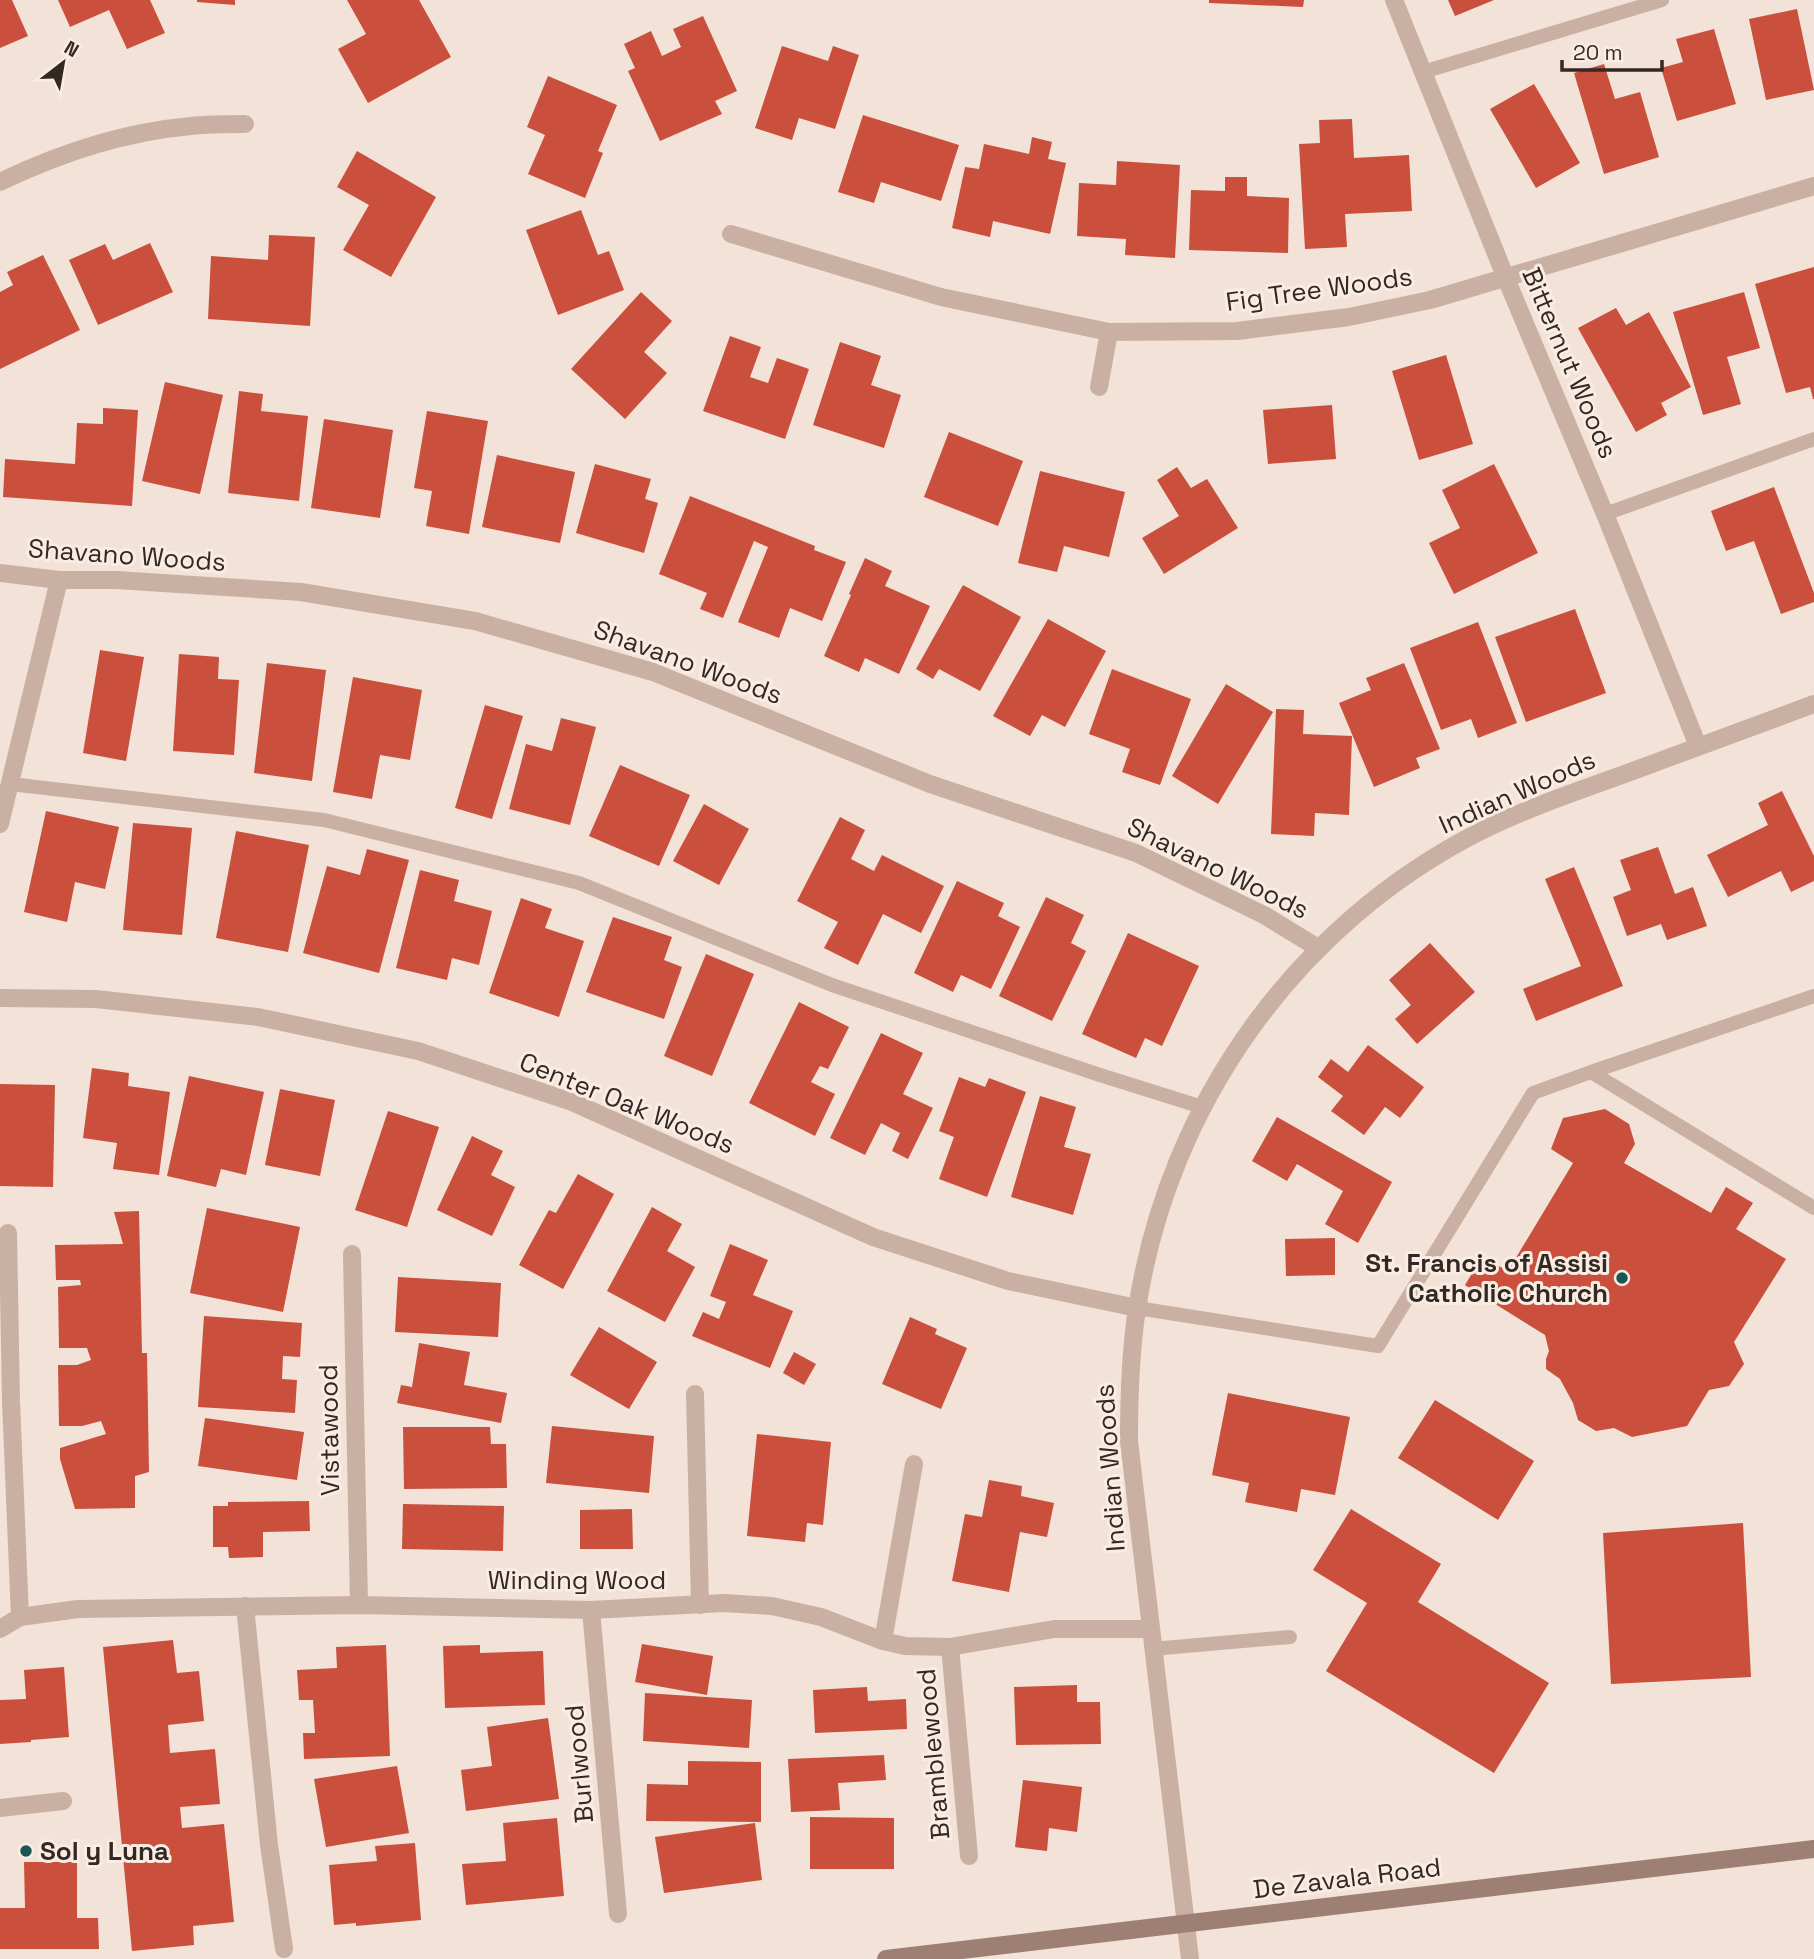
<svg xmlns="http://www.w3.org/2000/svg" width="1814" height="1959" font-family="'Space Grotesk',sans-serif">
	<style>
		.building { fill: #ca4f3c }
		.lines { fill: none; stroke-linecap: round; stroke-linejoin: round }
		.lane { stroke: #cab0a3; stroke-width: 14 }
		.street { stroke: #cab0a3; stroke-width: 18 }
		.secondary { stroke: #9d7f74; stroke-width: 18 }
		.poi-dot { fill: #1a5754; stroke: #f9ede3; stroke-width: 2.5 }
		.labels { text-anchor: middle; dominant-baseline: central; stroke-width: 6; stroke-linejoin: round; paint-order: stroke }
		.street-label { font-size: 26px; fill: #342825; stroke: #f9ede3 }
		.poi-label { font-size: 26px; font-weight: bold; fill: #342825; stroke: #f9ede3; text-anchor: end }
	</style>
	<rect width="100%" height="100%" fill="#f2e2d7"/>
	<g class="building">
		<path d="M0,0h12l16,36 -28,12z"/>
		<path d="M58,0h92l15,33 -38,16 -18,-39 -39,17z"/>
		<path d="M197,0h38v5l-38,-3z"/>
		<path d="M347,0h72l32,57 -83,46 -30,-54 28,-15z"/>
		<path d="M1209,0h95l-1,7 -94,-4z"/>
		<path d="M1448,0h46l-39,16z"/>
		<path d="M1797,9l17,81 -48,10 -17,-81z"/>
		<path d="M703,16l34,75 -22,10 7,13 -62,27 -32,-70 7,-3 -11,-24 27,-13 11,25 19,-9 -8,-18z"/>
		<path d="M1714,29l22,75 -59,17 -16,-53 22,-6 -7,-23z"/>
		<path d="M782,46l46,15 5,-15 26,9 -24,74 -36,-11 -7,22 -37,-12z"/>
		<path d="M1604,64l11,35 25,-7 19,65 -55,17 -30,-101z"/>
		<path d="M548,76l69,29 -19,46 5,2 -18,45 -57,-24 17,-39 -18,-8z"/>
		<path d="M1534,84l46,79 -44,25 -46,-79z"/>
		<path d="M863,115l96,30 -18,56 -60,-19 -7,21 -36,-11z"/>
		<path d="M1352,119l2,39 55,-3 3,56 -67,3 2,33 -42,2 -6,-105 21,-1 -1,-23z"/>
		<path d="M1032,137l20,5 -4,17 18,4 -16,71 -57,-13 -3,16 -38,-9 13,-61 14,2 5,-25 45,10z"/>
		<path d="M357,151l79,46 -45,80 -48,-27 26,-45 -32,-18z"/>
		<path d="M1117,161l63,4 -5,93 -50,-3 1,-16 -49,-3 2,-53 37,2z"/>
		<path d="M1225,177h22v19l42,2 -1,55 -99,-3 2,-60 34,1z"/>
		<path d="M581,210l17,45 11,-4 15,39 -66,25 -32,-85z"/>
		<path d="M269,235l46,2 -5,89 -102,-7 3,-63 57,4z"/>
		<path d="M150,243l23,49 -75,33 -29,-65 36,-16 8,16z"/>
		<path d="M43,255l37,75 -80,39v-77l13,-7 -6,-13z"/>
		<path d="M1814,267v132h-1l-3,-12 -24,6 -31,-109z"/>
		<path d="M641,292l31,29 -28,31 23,21 -42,46 -54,-50z"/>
		<path d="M1744,292l16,56 -33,9 14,47 -38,11 -30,-103z"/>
		<path d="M1616,308l10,17 23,-13 42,75 -30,16 6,12 -31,17 -58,-104z"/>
		<path d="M730,336l31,11 -11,30 18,6 9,-25 32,11 -24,70 -82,-28z"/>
		<path d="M840,342l41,14 -10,29 30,10 -17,53 -71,-23z"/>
		<path d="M1446,355l27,89 -54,16 -27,-89z"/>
		<path d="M165,382l58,13 -23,99 -58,-13z"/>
		<path d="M239,391l24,3 -2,17 47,5 -9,85 -71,-8z"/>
		<path d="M1332,405l4,54 -68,5 -5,-54z"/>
		<path d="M103,408l35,2 -6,96 -129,-9 2,-38 70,5 2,-41 26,1z"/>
		<path d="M427,411l61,10 -19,113 -43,-8 6,-35 -18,-3z"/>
		<path d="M324,419l69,11 -13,88 -69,-10z"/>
		<path d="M949,432l74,29 -25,65 -74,-29z"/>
		<path d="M497,455l78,17 -15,71 -78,-16z"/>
		<path d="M595,464l56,15 -6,20 13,4 -14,50 -68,-20z"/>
		<path d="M1494,464l44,89 -84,41 -25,-51 31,-15 -18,-38z"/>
		<path d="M1177,467l14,21 16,-9 31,49 -74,46 -22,-36 37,-22 -22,-36z"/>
		<path d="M1040,471l85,21 -16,65 -45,-11 -7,26 -39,-9z"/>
		<path d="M1774,487l40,106v9l-33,12 -27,-73 -28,10 -15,-40z"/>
		<path d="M690,496l125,50 -1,4 32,12 -24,59 -32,-13 -11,30 -41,-16 30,-75 -14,-6 -31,77 -23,-9 7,-16 -48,-19z"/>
		<path d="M865,558l27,13 -7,15 45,20 -31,68 -34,-16 -6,14 -35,-16 27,-61 -2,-1z"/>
		<path d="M963,585l58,32 -41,74 -41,-22 -6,10 -17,-10z"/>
		<path d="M1575,609l31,84 -80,29 -31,-85z"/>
		<path d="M1048,619l58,32 -41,76 -23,-12 -12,21 -37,-20z"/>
		<path d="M1478,622l39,101 -39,15 -7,-19 -30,11 -31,-82z"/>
		<path d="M100,650l44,7 -18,104 -43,-8z"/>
		<path d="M179,654l40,3 -1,22 21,1 -5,75 -61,-4z"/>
		<path d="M267,663l59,7 -14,111 -58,-8z"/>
		<path d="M1404,663l36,86 -24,9 4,10 -46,19 -35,-84 32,-13 -5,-12z"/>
		<path d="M1112,669l79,30 -31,86 -38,-13 8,-23 -41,-15z"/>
		<path d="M353,677l69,13 -12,70 -30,-5 -8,44 -39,-7z"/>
		<path d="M1226,684l47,28 -55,92 -46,-28z"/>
		<path d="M485,705l38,11 -31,103 -37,-11z"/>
		<path d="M1276,709l28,1 -1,24 49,2 -3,79 -34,-2 -1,23 -43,-2z"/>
		<path d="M561,718l35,9 -26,98 -61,-16 17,-65 26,7z"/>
		<path d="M620,765l70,30 -31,71 -70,-30z"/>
		<path d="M1782,791l32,65v25l-23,11 -10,-21 -53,26 -21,-42 61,-30 -10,-22z"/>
		<path d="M704,804l45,25 -30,56 -46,-24z"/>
		<path d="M46,811l73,16 -14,62 -30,-7 -8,40 -43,-10z"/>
		<path d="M840,817l25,13 -14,29 23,12 8,-16 62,31 -23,47 -38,-19 -25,51 -34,-17 14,-26 -41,-21z"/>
		<path d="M133,823l59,5 -10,107 -59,-5z"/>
		<path d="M236,831l73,14 -21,107 -72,-14z"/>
		<path d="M1658,847l17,47 18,-7 14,39 -40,14 -6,-16 -34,12 -14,-39 18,-7 -11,-30z"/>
		<path d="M367,849l42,11 -30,113 -76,-20 24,-87 33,9z"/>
		<path d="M1574,867l49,119 -87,35 -13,-32 58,-23 -36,-87z"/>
		<path d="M420,870l39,10 -5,21 38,10 -13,54 -27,-7 -5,22 -51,-12z"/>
		<path d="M957,881l47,22 -6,13 22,11 -29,62 -30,-14 -8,17 -39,-19z"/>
		<path d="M1046,897l38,18 -13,28 15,8 -34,70 -53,-25z"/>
		<path d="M521,898l31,11 -7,19 39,13 -25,76 -70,-24z"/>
		<path d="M613,917l59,20 -8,23 18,7 -18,52 -78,-27z"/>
		<path d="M1128,933l71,33 -37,80 -17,-8 -9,20 -54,-24z"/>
		<path d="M1430,943l45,49 -58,52 -22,-25 16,-14 -22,-25z"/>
		<path d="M706,954l48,20 -42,102 -48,-20z"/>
		<path d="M799,1002l50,25 -21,42 -8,-3 -9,16 24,12 -20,42 -66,-33z"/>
		<path d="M881,1033l42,20 -20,41 30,14 -25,51 -16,-8 8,-18 -19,-10 -16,32 -35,-17z"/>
		<path d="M1368,1045l56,42 -24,31 -15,-11 -21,28 -33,-24 12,-15 -25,-19 13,-18 17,13z"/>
		<path d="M92,1068l37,5 -1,13 42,6 -11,83 -46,-6 4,-26 -34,-5z"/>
		<path d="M189,1076l75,16 -18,83 -25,-6 -5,18 -49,-11z"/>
		<path d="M959,1077l26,10 4,-9 37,14 -39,105 -48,-18 15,-42 -15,-6z"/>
		<path d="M0,1084l55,1 -2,102 -53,-1z"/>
		<path d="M280,1089l55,11 -15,76 -55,-11z"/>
		<path d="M1040,1096l36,11 -12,40 27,7 -18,61 -62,-18z"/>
		<path d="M1605,1109l24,15 6,20 -11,19 87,50 15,-26 27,16 -17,26 50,30 -52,83 10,22 -15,22 -20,4 -22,36 -55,11 -18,-9 -18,3 -18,-11 -5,-17 -13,-24 -14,-10v-10l3,-8 -4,-16 -80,-50 17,-28 26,14 65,-108 -22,-14 12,-31z"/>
		<path d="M388,1111l51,16 -32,100 -52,-17z"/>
		<path d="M1277,1117l115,65 -34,61 -33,-19 18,-33 -46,-27 -10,17 -35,-20z"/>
		<path d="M472,1136l31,15 -12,24 24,12 -23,49 -55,-26z"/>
		<path d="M578,1174l36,20 -51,95 -44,-24 30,-55 7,3z"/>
		<path d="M652,1207l30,17 -15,27 28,16 -30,55 -58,-31z"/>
		<path d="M207,1208l93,19 -17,85 -93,-19z"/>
		<path d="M139,1211l3,142h5l2,119 -14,4v32l-60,1 -15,-50v-11l46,-14 -5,-13 -19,5h-23l-1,-61h19l14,-5 -4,-12h-28l-1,-61 23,-2 -1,-5h-24l-1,-35 68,-1 -9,-32z"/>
		<path d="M1335,1238v37l-49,1 -1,-37z"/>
		<path d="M730,1244l38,16 -15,35 40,16 -23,57 -78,-32 11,-24 16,7 7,-17 -16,-6z"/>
		<path d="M398,1277l103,6 -3,54 -103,-5z"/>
		<path d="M204,1316l98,7 -2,34 -17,-1 -1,23 15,1 -2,33 -97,-6z"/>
		<path d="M910,1317l27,12 -2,5 32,14 -26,61 -59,-25z"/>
		<path d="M599,1327l58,35 -28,47 -59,-34z"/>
		<path d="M419,1343l51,9 -6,33 43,8 -6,30 -104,-20 4,-18 11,2z"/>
		<path d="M794,1352l22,12 -12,21 -21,-12z"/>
		<path d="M1228,1393l122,24 -15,78 -34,-6 -4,23 -52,-10 4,-19 -37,-8z"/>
		<path d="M1435,1400l99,61 -36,59 -100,-62z"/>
		<path d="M205,1418l99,14 -7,48 -99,-14z"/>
		<path d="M552,1426l102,10 -5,57 -103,-10z"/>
		<path d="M403,1427h87l1,17h15l1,44 -103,1z"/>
		<path d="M757,1434l74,8 -8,83 -16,-2 -2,19 -58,-6z"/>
		<path d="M989,1480l33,6 -1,10 33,7 -7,34 -27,-5 -11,60 -57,-11 13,-67 17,3z"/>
		<path d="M309,1501l1,30 -47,1v25l-34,1 -1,-11h-15v-41h15v-4z"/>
		<path d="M403,1504l101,2 -1,45 -101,-2z"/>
		<path d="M632,1509l1,40h-53v-39z"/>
		<path d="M1351,1509l90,55 -23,38 131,81 -55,90 -168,-102 41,-68 -54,-33z"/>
		<path d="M1743,1523l8,154 -140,7 -8,-151z"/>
		<path d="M173,1640l4,33 22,-2 5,50 -36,4 2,28 45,-4 5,55 -40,3 2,21 42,-4 10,98 -41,4 1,19 -62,6 -29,-304z"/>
		<path d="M642,1644l71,12 -6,39 -72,-13z"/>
		<path d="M386,1645l4,111 -86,3 -1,-26h12l-2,-33h-14l-2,-30 40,-2 -1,-21z"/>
		<path d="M480,1645v8l63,-2 2,54 -100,3 -2,-62z"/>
		<path d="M64,1667l5,70 -38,3v2l-31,2v-44l26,-1 -2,-29z"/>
		<path d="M1077,1685v17h23l1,42 -85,1 -2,-58z"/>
		<path d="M867,1687l1,14 38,-2 1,30 -92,4 -2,-43z"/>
		<path d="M645,1693l107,7 -3,48 -106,-7z"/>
		<path d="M548,1718l11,81 -93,12 -5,-41 31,-4 -5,-39z"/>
		<path d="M884,1755l2,25 -48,3 2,27 -49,2 -3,-53z"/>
		<path d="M688,1761l73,1v60l-115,-1 1,-37 41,1z"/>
		<path d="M397,1766l12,67 -83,14 -12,-68z"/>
		<path d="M1023,1780l59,7 -5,45 -28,-4 -2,23 -32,-4z"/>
		<path d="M810,1817l84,1v51h-84z"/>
		<path d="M557,1818l7,78 -98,9 -4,-41 44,-3 -3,-38z"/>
		<path d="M755,1823l7,57 -98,13 -9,-56z"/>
		<path d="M415,1843l6,77 -65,6v-3l-22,2 -5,-60 48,-4 -2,-15z"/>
		<path d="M24,1862h53v56h21l1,31h-99v-41h25z"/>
	</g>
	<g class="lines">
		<g class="lane">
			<path d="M1423,72l239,-72"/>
			<path d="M1605,514l209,-75"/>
			<path d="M10,784l314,36 255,63 253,102 268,90 102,32"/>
			<path d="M1591,1072l223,-76"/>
			<path d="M1137,1308l241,38 155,-253 58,-21 223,136"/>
			<path d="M1152,1649l138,-12"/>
		</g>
		<g class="street">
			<path d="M1394,0l111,276 100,238 93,232"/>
			<path d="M0,182c60,-29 124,-50 191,-56 18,-2 36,-2 54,-2"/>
			<path d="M731,234l210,63 168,35 128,-1 112,-14 81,-17 384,-114"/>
			<path d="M1099,387l10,-55"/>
			<path d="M0,573l59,7h57l185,12 174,29 178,51 277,112 206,69 128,62 54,33"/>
			<path d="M0,824l59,-244"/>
			<path d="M0,998l96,1 162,18 160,34 154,51 301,135 135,44 129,27"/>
			<path d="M8,1233l3,168 9,216"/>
			<path d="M352,1254l7,351"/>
			<path d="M695,1394l5,211"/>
			<path d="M245,1606l24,239 15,104"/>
			<path d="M591,1610l27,304"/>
			<path d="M0,1629l20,-12 58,-8 281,-4 232,5 133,-7 48,3 49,11 62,24 22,5 45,1 104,-18h96"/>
			<path d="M883,1641l31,-177"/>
			<path d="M950,1647l19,209"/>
			<path d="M0,1808l63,-7"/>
			<path d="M1190,1959l-61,-518c0,-44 1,-88 8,-132 31,-205 160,-386 346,-479 45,-22 92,-38 139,-55 64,-24 128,-47 192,-71"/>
		</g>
		<path class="secondary" d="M886,1959l928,-110"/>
	</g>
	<g class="poi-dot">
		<circle cx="1622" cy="1278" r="7"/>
		<circle cx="26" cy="1851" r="7"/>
	</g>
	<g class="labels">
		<g class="street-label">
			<text transform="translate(1319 289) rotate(-8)">Fig Tree Woods</text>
			<text transform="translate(1570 363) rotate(67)">Bitternut Woods</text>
			<text transform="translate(127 555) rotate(4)">Shavano Woods</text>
			<text transform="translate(688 662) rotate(20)">Shavano Woods</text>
			<text transform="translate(1517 792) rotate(-24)">Indian Woods</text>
			<text transform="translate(1218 868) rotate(26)">Shavano Woods</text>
			<text transform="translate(627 1103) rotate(22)">Center Oak Woods</text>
			<text transform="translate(329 1430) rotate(-91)">Vistawood</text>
			<text transform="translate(1110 1468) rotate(-94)">Indian Woods</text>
			<text x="577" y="1580">Winding Wood</text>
			<text transform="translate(933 1754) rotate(-95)">Bramblewood</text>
			<text transform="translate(579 1764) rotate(-95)">Burlwood</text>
			<text transform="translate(1347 1878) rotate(-7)">De Zavala Road</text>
		</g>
		<g class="poi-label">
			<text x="1608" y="1263">St. Francis of Assisi<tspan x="1608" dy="30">Catholic Church</tspan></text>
			<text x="40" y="1851" text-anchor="start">Sol y Luna</text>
		</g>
	</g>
	<g transform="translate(63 63) rotate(31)" stroke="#f9ede3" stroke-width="5" paint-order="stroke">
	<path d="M0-5L12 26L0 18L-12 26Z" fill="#342825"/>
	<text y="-10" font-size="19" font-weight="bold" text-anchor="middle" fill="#342825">N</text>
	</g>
	<path d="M1562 60v10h100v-10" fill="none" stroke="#342825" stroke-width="3.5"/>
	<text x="1573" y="60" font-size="21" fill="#342825" stroke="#f9ede3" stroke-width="5" paint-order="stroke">20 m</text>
</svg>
